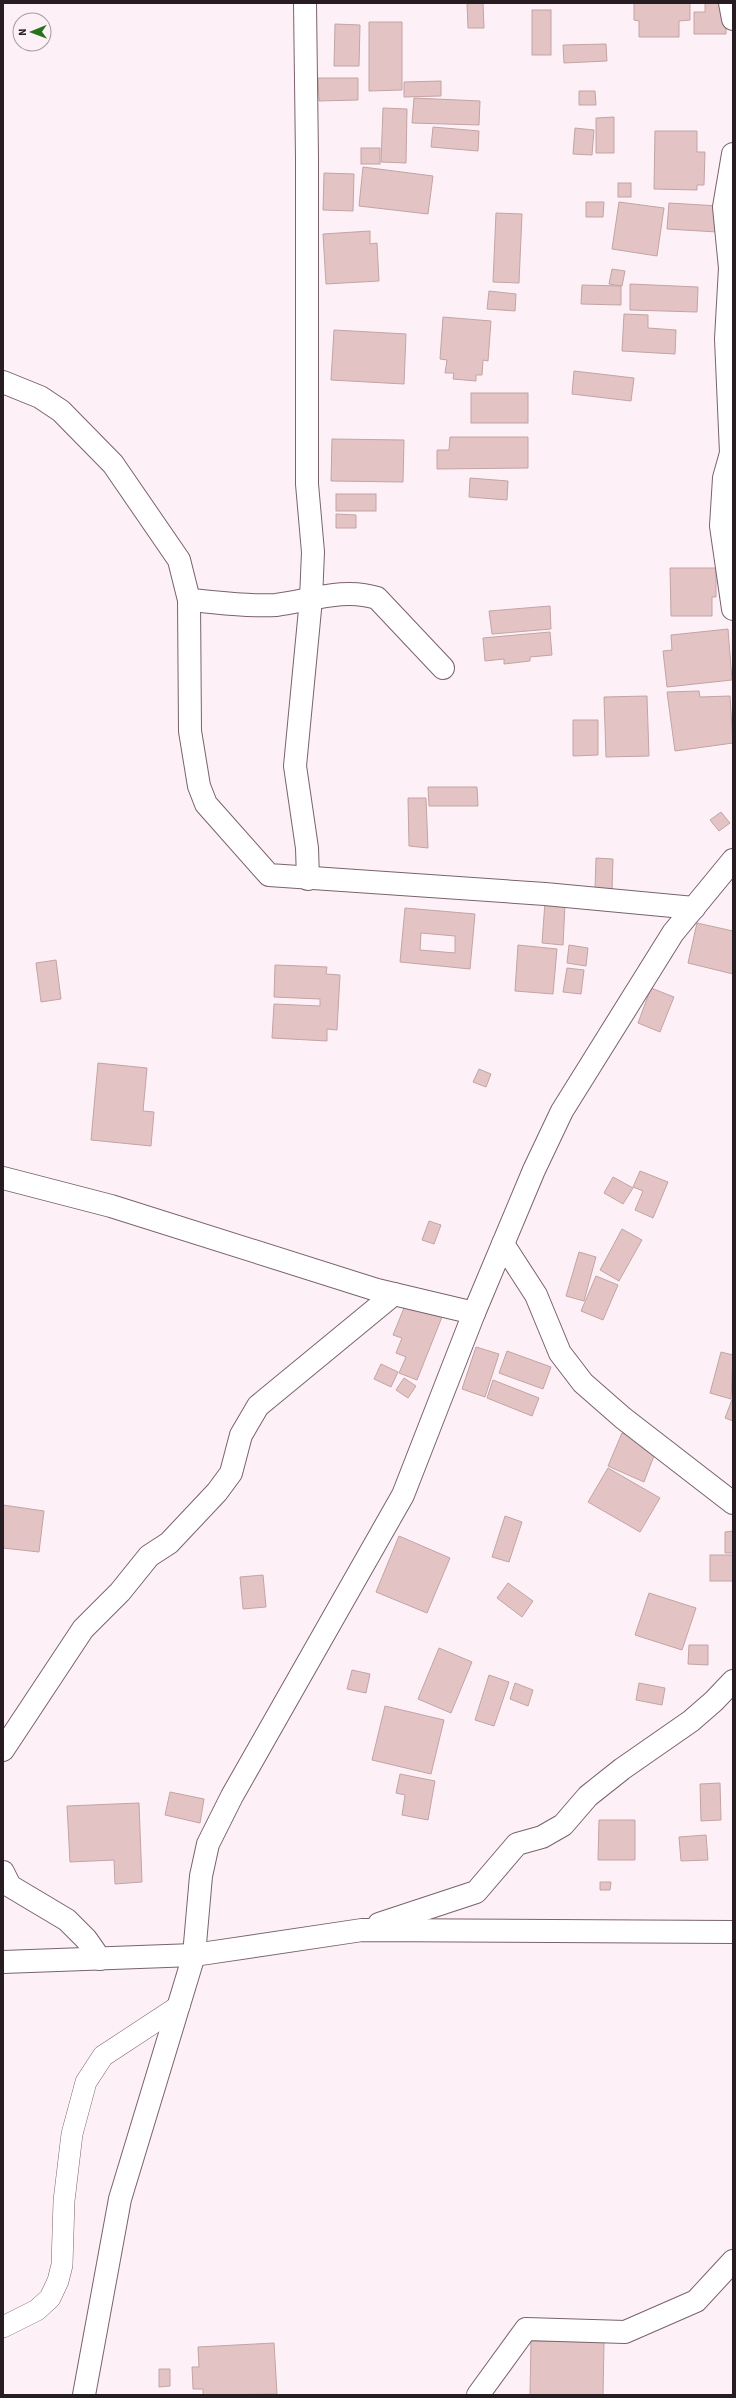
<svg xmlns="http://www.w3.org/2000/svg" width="736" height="2398" font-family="'Source Sans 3',sans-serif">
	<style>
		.building { fill: #e3c3c3; stroke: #c3a4a4; fill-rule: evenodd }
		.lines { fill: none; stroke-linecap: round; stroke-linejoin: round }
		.lane-casing { stroke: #7a626e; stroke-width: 22 }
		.street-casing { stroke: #7a626e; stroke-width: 24 }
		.lane { stroke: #fff; stroke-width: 21 }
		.street { stroke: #fff; stroke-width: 22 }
	</style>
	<rect width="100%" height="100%" fill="#fdf1f7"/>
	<g class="building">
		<path d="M467,3h16l1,25h-16z"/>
		<path d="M634,3h56v17l-11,1v16h-40v-16l-5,-1z"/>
		<path d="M705,3h21v31h-32v-22h11z"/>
		<rect x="532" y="10" width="19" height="45"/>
		<path d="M369,22h33v68l-33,1z"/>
		<path d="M335,24l25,1 -1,41h-25z"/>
		<path d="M606,44l1,17 -43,2 -1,-18z"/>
		<path d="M318,78h40v22l-39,1z"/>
		<path d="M441,81v15l-37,1v-15z"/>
		<path d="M579,91h16l1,14h-17z"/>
		<path d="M414,98l66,3 -1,24 -67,-2z"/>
		<path d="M383,108l24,1 -1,54 -25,-1z"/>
		<path d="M614,117v36h-18v-35z"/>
		<path d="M433,127l46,4 -1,20 -47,-4z"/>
		<path d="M575,128l19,2 -2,25 -19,-1z"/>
		<path d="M655,131h42v21h8l-1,33h-7v5l-43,-1z"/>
		<rect x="361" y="148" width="19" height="16"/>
		<path d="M363,167l70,9 -5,38 -69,-8z"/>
		<path d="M324,173l30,1 -1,37 -30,-1z"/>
		<rect x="618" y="183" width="13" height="14"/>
		<path d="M586,202h18l-1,15h-17z"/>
		<path d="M619,202l45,6 -7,48 -45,-7z"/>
		<path d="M669,203l50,3 -2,26 -50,-3z"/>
		<path d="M496,213l26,1 -3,69 -26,-1z"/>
		<path d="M370,231v13l7,-1 2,38 -53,3 -3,-50z"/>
		<path d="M612,269l13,2 -3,15 -13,-2z"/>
		<path d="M630,284l68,3 -1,25 -67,-2z"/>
		<path d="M582,285l39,1v19l-40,-1z"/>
		<path d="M489,291l27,3 -1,17 -28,-2z"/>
		<path d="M624,314l24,1v13l28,2 -1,24 -53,-3z"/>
		<path d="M443,317l48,4 -3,40 -5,-1 -1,15h-6v6l-23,-2 1,-6h-9l2,-13 -7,-1z"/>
		<path d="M334,330l72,4 -2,50 -73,-4z"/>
		<path d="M574,371l60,7 -3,23 -59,-7z"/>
		<rect x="471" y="393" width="57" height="30"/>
		<path d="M450,437h78v31l-91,1v-19h12z"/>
		<path d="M332,439l72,1 -1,42 -72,-1z"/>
		<path d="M470,478l38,3 -1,19 -38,-3z"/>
		<rect x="336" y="494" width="40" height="17"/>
		<path d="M336,514l20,1v13h-20z"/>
		<path d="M670,568h46v29h-4v19h-41z"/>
		<path d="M550,606l1,23 -59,5 -3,-23z"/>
		<path d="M728,629l4,51 -65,7 -4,-36 9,-1 -1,-15z"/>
		<path d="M550,632l2,23 -22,2v4l-26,3v-5l-19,2 -2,-23z"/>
		<path d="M699,691l1,6 30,-1 3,47 -58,8 -8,-59z"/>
		<path d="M647,696l2,60 -43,1 -2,-60z"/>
		<path d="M573,720h25v35l-25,1z"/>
		<path d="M428,787h49l1,19h-49z"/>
		<path d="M408,798h18l2,50 -19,-2z"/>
		<path d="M721,812l9,11 -11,8 -9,-11z"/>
		<path d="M596,858l17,1 -1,32 -17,-1z"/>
		<path d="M545,902l20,2 -2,41 -21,-2z"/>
		<path d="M405,908l70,6 -5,55 -70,-7zM421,933l34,3v17l-35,-3z"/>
		<path d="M697,923l36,8v43l-45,-11z"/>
		<path d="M518,945l39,4 -4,45 -38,-3z"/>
		<path d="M569,945l19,3 -2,18 -19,-3z"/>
		<path d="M56,960l5,39 -20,3 -5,-39z"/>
		<path d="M275,965l52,2 -1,7 14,1 -3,55 -10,-1v12l-55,-3 2,-34 46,2v-7l-46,-2z"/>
		<path d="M567,968l17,2 -3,24 -18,-2z"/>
		<path d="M651,988l23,9 -14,35 -22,-9z"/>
		<path d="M98,1063l49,5 -4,43 11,1 -3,34 -60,-6z"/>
		<path d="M479,1069l12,5 -5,13 -13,-5z"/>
		<path d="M640,1171l28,11 -15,36 -18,-8 8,-19 -10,-4z"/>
		<path d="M613,1177l20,11 -10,16 -19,-11z"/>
		<path d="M429,1221l12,4 -7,19 -12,-4z"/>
		<path d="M622,1229l20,11 -23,41 -19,-11z"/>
		<path d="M579,1252l17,5 -12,44 -18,-5z"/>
		<path d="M596,1276l22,9 -15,35 -22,-9z"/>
		<path d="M406,1303l36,14 -25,63 -18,-7 7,-16 -10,-4 6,-15 -9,-3z"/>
		<path d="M476,1347l23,7 -14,43 -23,-8z"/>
		<path d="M507,1351l44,16 -8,22 -44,-16z"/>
		<path d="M721,1352l12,3 -2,44 -21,-6z"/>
		<path d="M381,1364l17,8 -7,15 -17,-8z"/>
		<path d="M404,1378l12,8 -8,12 -12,-8z"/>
		<path d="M493,1380l46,18 -7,18 -45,-18z"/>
		<path d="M733,1397v24l-8,-3z"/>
		<path d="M622,1433l35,15 -13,34 -36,-16z"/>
		<path d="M608,1468l52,30 -20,34 -52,-30z"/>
		<path d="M3,1505l41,6 -5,41 -36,-4z"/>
		<path d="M505,1516l17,6 -13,40 -17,-5z"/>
		<path d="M733,1531v22h-8v-21z"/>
		<path d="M399,1536l51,22 -23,55 -51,-21z"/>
		<rect x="710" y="1555" width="23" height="26"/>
		<path d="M263,1575l3,32 -23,2 -3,-32z"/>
		<path d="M508,1583l25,18 -11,16 -25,-19z"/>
		<path d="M649,1593l47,15 -14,42 -47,-15z"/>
		<path d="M689,1645h19v20l-20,-1z"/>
		<path d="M439,1648l33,14 -21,51 -33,-14z"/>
		<path d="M352,1670l18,4 -4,19 -19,-4z"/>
		<path d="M489,1675l20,7 -15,44 -19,-6z"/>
		<path d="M515,1683l18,7 -5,16 -18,-7z"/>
		<path d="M639,1683l26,5 -3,17 -26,-5z"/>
		<path d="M385,1706l59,14 -13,54 -59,-14z"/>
		<path d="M400,1774l35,7 -7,39 -26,-5 3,-20 -9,-2z"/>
		<path d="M720,1783l1,37 -20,1 -1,-37z"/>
		<path d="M170,1792l34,7 -4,24 -35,-8z"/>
		<path d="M139,1803l3,79 -27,2 -1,-24 -44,2 -3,-56z"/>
		<path d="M599,1820h36v40h-37z"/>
		<path d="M706,1835l2,25 -27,1 -2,-24z"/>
		<path d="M600,1882h11l-1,8h-10z"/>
		<path d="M531,2341l73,1 -1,53h-73z"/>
		<path d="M274,2343l3,51 -74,1v-6h-10l-1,-22h7l-1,-20z"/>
		<path d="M159,2369h11v17l-11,1z"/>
	</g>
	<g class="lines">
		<defs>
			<path id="lane" d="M3,2327l34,-17 13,-12 8,-17 4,-16 2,-64 8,-67 14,-52 17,-26 76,-50"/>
			<g id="street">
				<path d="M305,3l2,155v326l6,68 -2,47 -16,167 12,82 1,31"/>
				<path d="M730,3l3,16"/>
				<path d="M733,154l-9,53 6,61 -4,71 5,114 -7,25 -3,48 12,83"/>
				<path d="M3,382l37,15 21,14 52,53 66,96 10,40 1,131 9,55 7,18 63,71 276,19 149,14"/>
				<path d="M189,600c28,2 58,7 87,5 33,-4 68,-18 101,-7l66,70"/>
				<path d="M3,1178l108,28 266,84 97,23"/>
				<path d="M503,1244l33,51 24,58 23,30 40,35 110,85"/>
				<path d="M3,1750l80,-121 37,-37 29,-36 20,-13 48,-51 14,-19 10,-38 17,-29 136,-112"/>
				<path d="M3,1872l7,14 57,34 19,19 14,20"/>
				<path d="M379,1924l97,-32 41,-48 25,-7 21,-12 25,-29 34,-27 69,-48 23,-20 19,-20"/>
				<path d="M3,1962l191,-7 168,-25 371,2"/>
				<path d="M84,2395l36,-196 74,-244 7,-79 7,-32 24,-48 171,-301 71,-182 60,-143 28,-59 111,-178 60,-73"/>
				<path d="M478,2395l48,-66 99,3 71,-31 37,-40"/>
			</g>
		</defs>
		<use href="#lane" class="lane-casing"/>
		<use href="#street" class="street-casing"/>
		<use href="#lane" class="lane"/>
		<use href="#street" class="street"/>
	</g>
	<rect width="736" height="2398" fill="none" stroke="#271c22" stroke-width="8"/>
	<g transform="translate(32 32) rotate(269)"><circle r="19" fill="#fdf1f7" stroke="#a79ca2"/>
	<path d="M0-3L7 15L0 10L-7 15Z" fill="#277319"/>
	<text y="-6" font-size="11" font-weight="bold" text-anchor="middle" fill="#271c22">N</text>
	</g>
</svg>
